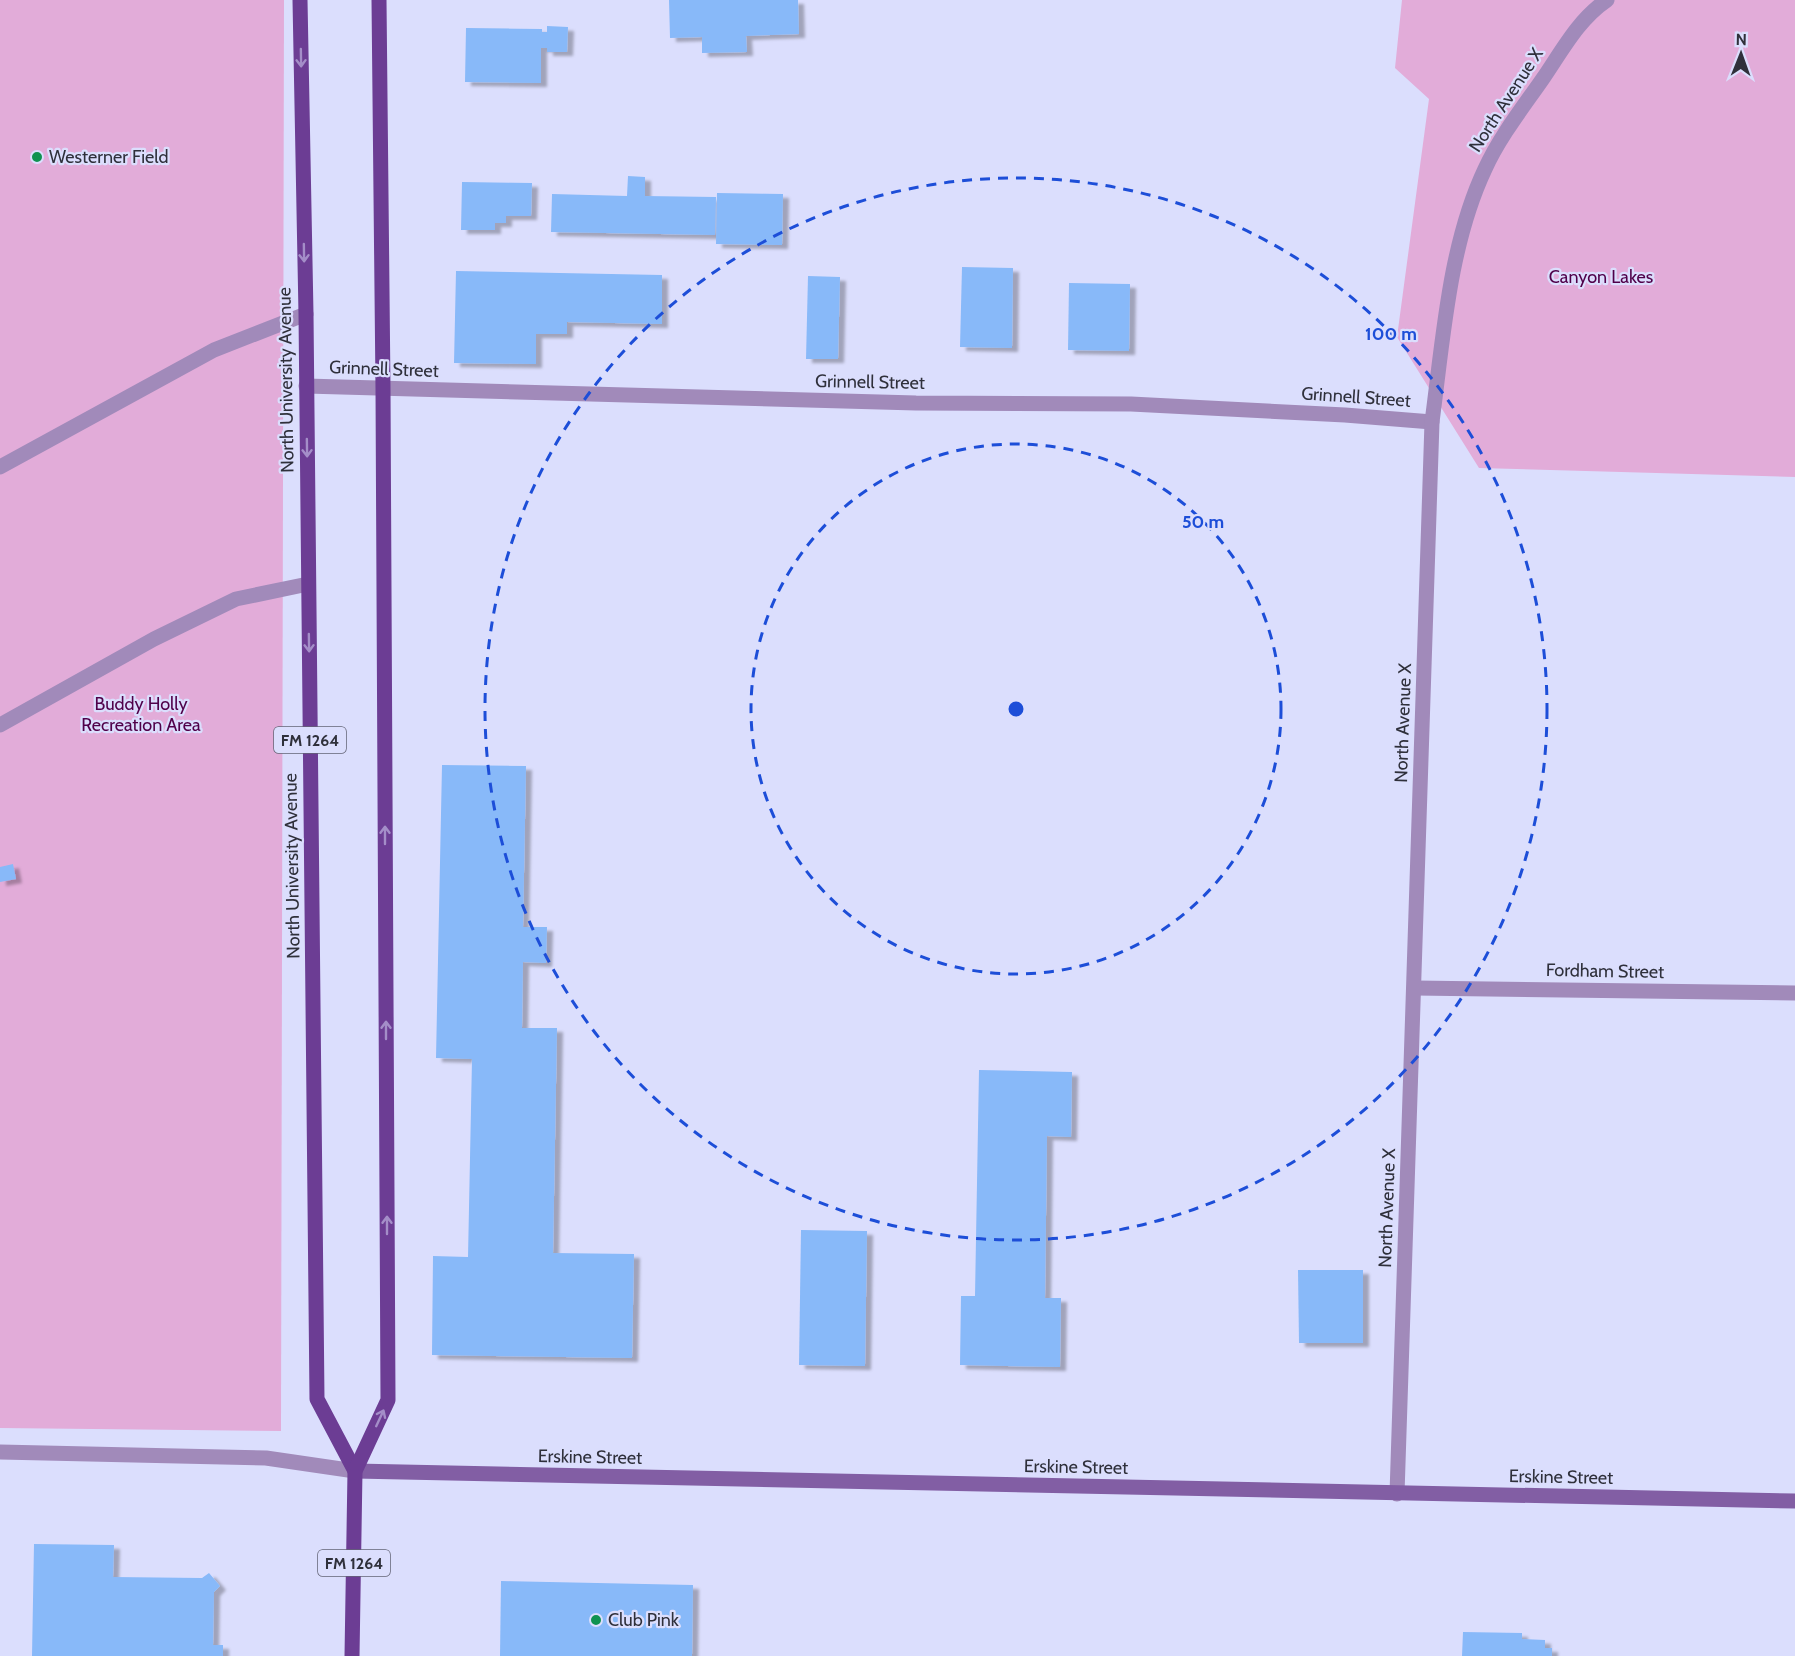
<svg xmlns="http://www.w3.org/2000/svg" width="1795" height="1656" font-family="Cabin,sans-serif">
	<style>
		.green { fill: #e2acd9 }
		.building { fill: #88b9f9; filter: url(#shadow) }
		.lines { fill: none; stroke-linecap: round; stroke-linejoin: round }
		.lane { stroke: #a18aba; stroke-width: 15 }
		.street { stroke: #a18aba; stroke-width: 15 }
		.secondary { stroke: #825ea4; stroke-width: 15 }
		.primary { stroke: #6c3d94; stroke-width: 15 }
		.oneway { stroke: #a48ec8 }
		.ring { fill: none; stroke: #1d4ed8; stroke-width: 3; stroke-dasharray: 10 8 }
		.poi-dot { fill: #0f9250; stroke: #dbdefd; stroke-width: 2 }
		.labels { text-anchor: middle; dominant-baseline: central; stroke-width: 4.5; stroke-linejoin: round; paint-order: stroke }
		.shield { fill: #dbdefd; stroke: #636475; stroke-width: 1.5 }
		.shield-label { font-size: 16px; font-weight: bold; fill: #2f303b }
		.street-label { font-size: 18px; fill: #2f303b; stroke: #dbdefd }
		.poi-label { font-size: 18px; fill: #2f303b; stroke: #dbdefd; text-anchor: start }
		.park-label { font-size: 18px; fill: #50004a; stroke: #dbdefd }
		.centre { fill: #1d4ed8; stroke: #dbdefd; stroke-width: 3 }
		.ring-label { font-size: 18px; text-anchor: middle; font-weight: bold; fill: #1d4ed8; stroke: #dbdefd; stroke-width: 4.5; stroke-linejoin: round; paint-order: stroke }
	</style>
	<defs>
		<filter id="shadow"><feDropShadow dx="6" dy="4" stdDeviation="1.5" flood-color="#0004"/></filter>
	</defs>
	<rect width="100%" height="100%" fill="#dbdefd"/>
	<g class="green">
		<path d="M0,0h284l-3,1431 -281,-3z"/>
		<path d="M1402,0h393v477l-316,-9 -82,-131 32,-238 -34,-31z"/>
	</g>
	<g class="building">
		<path d="M669,0h129l1,34 -53,2 1,16 -45,1v-16l-32,1z"/>
		<path d="M547,26l21,1 -1,25h-20v-4h-6v35l-76,-1 1,-54 76,1v3h5z"/>
		<path d="M628,176l17,1v19l71,1 -1,38 -164,-3 1,-38 75,2z"/>
		<path d="M462,182l70,1 -1,33h-25v7h-11v7h-34z"/>
		<path d="M717,193l66,1 -1,51 -66,-1z"/>
		<path d="M962,267l51,1 -1,80 -52,-1z"/>
		<path d="M456,271l206,4v49l-95,-2v12h-31v30l-82,-1z"/>
		<path d="M808,276l32,1 -2,82h-32z"/>
		<path d="M1069,283l61,1 -1,67 -61,-1z"/>
		<path d="M442,765l84,1 -3,161h24l-1,36 -23,-1 -1,66h35l-4,225 81,1 -2,104 -200,-3 1,-99 35,1 4,-198 -36,-1z"/>
		<path d="M13,864l3,15 -16,3v-15z"/>
		<path d="M979,1070l93,2 -1,65 -24,-1 -2,162h16l-1,69 -100,-2 1,-69h14z"/>
		<path d="M801,1230l66,1 -2,135 -66,-1z"/>
		<path d="M1298,1270h65v73h-64z"/>
		<path d="M34,1544l80,1 -1,32 89,1 7,-5 11,13 -6,6 -1,53h10v11h-191z"/>
		<path d="M501,1581l192,4 -1,71h-192z"/>
		<path d="M1463,1632l59,1v6l23,1v8h7v8h-90z"/>
	</g>
	<g class="lines">
		<g class="lane">
			<path d="M0,467l214,-117 92,-36"/>
			<path d="M0,725l154,-86 82,-40 72,-15"/>
			<path d="M0,1452l266,6 89,13"/>
		</g>
		<g class="street">
			<path d="M306,386l610,17 215,1 214,11 87,7"/>
			<path d="M1415,988l380,5"/>
			<path d="M1397,1494l35,-1072c11,-82 17,-177 53,-253 15,-33 39,-63 59,-92 19,-28 35,-58 63,-77"/>
		</g>
		<path class="secondary" d="M355,1471l1440,30"/>
		<g class="primary">
			<path d="M300,0l6,314 11,1085 38,72"/>
			<path d="M352,1656l3,-185 33,-71 -5,-1012 -4,-388"/>
		</g>
	</g>
	<defs><path id="oneway-shaft" d="M-6 0H5M1.5-3L5.5 0L1.5 3" fill="none" stroke-width="1.6" stroke-linecap="round" stroke-linejoin="round" transform="scale(1.5)"/></defs>
	<g class="oneway">
		<use href="#oneway-shaft" transform="translate(301 58) rotate(89)"/>
		<use href="#oneway-shaft" transform="translate(304 253) rotate(89)"/>
		<use href="#oneway-shaft" transform="translate(307 448) rotate(89)"/>
		<use href="#oneway-shaft" transform="translate(309 643) rotate(89)"/>
		<use href="#oneway-shaft" transform="translate(385 835) rotate(-90)"/>
		<use href="#oneway-shaft" transform="translate(386 1030) rotate(-90)"/>
		<use href="#oneway-shaft" transform="translate(387 1225) rotate(-90)"/>
		<use href="#oneway-shaft" transform="translate(380 1418) rotate(-65)"/>
	</g>
	<g class="ring">
		<circle cx="1016" cy="709" r="265"/>
		<circle cx="1016" cy="709" r="531"/>
	</g>
	<g class="poi-dot">
		<circle cx="37" cy="157" r="6"/>
		<circle cx="596" cy="1620" r="6"/>
	</g>
	<g class="labels">
		<g class="shield">
			<rect x="274" y="727" width="72" height="26" rx="4.5"/>
			<rect x="318" y="1550" width="72" height="26" rx="4.5"/>
		</g>
		<g class="shield-label">
			<text x="310" y="740">FM 1264</text>
			<text x="354" y="1563">FM 1264</text>
		</g>
		<g class="street-label">
			<text transform="translate(1506 100) rotate(-57)">North Avenue X</text>
			<text transform="translate(384 369) rotate(2)">Grinnell Street</text>
			<text transform="translate(286 380) rotate(-91)">North University Avenue</text>
			<text transform="translate(870 382) rotate(1)">Grinnell Street</text>
			<text transform="translate(1356 397) rotate(4)">Grinnell Street</text>
			<text transform="translate(1403 723) rotate(-88)">North Avenue X</text>
			<text transform="translate(292 866) rotate(-91)">North University Avenue</text>
			<text transform="translate(1605 971) rotate(1)">Fordham Street</text>
			<text transform="translate(1387 1208) rotate(-88)">North Avenue X</text>
			<text transform="translate(590 1457) rotate(1)">Erskine Street</text>
			<text transform="translate(1076 1467) rotate(1)">Erskine Street</text>
			<text transform="translate(1561 1477) rotate(1)">Erskine Street</text>
		</g>
		<g class="poi-label">
			<text x="49" y="157">Westerner Field</text>
			<text x="608" y="1620">Club Pink</text>
		</g>
		<g class="park-label">
			<text x="1601" y="277">Canyon Lakes</text>
			<text x="141" y="704">Buddy Holly<tspan x="141" dy="21">Recreation Area</tspan></text>
		</g>
	</g>
	<circle cx="1016" cy="709" r="9" class="centre"/>
	<g class="ring-label">
		<text x="1391" y="340">100 m</text>
		<text x="1203" y="528">50 m</text>
	</g>
	<g transform="translate(1741 54) rotate(1)" stroke="#dbdefd" stroke-width="4.5" paint-order="stroke">
	<path d="M0-4.5L10 22L0 15L-10 22Z" fill="#2f303b"/>
	<text y="-9" font-size="16" font-weight="bold" text-anchor="middle" fill="#2f303b">N</text>
	</g>
</svg>
